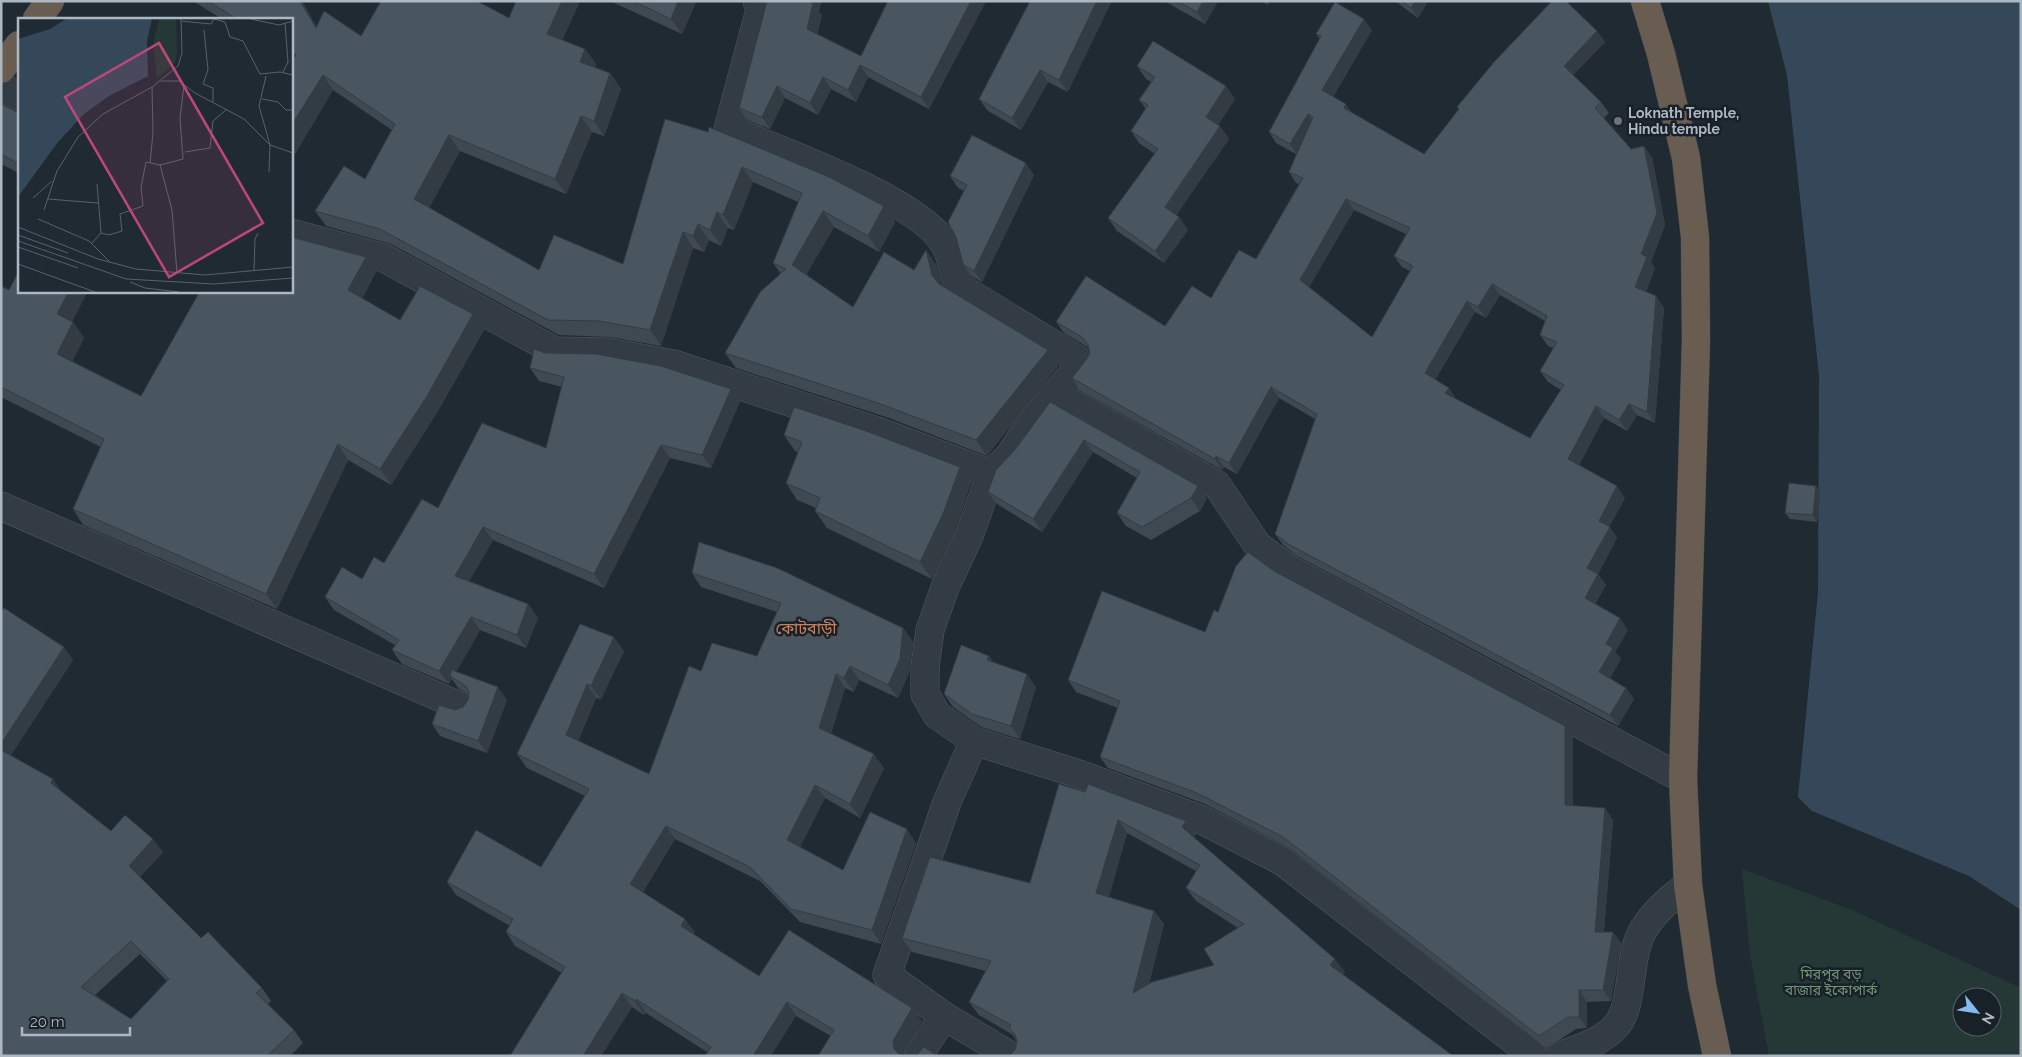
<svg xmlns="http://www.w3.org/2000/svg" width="2022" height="1057" font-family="Raleway,'Noto Sans Bengali',sans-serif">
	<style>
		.green { fill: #253836; fill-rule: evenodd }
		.water { fill: #354859 }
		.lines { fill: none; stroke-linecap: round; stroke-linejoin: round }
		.minor-casing { stroke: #515a62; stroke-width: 29 }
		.highway-casing { stroke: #3e474e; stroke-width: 29 }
		.minor { stroke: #333c44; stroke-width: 28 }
		.highway { stroke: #695d51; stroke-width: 28 }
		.wall { fill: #3f4952; fill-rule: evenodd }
		.shaded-wall { fill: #333c42 }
		.building { fill: #49555f; stroke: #333c42; fill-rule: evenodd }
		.worship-dot { fill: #6b7280; stroke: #192128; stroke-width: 2 }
		.labels { text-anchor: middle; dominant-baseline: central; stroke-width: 5; stroke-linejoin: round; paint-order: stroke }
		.poi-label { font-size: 14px; font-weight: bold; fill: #adb7c1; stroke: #192128; text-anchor: start }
		.park-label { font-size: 14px; fill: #709473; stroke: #192128 }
		.quarter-label { font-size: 16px; fill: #c78262; stroke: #192128 }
		.inset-road { fill: none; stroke: #58626c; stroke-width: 1 }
		.view { fill: #bc487a; fill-opacity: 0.15; stroke: #bc487a; stroke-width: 2.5 }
		.inset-edge { fill: none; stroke: #adb7c1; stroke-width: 2.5 }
	</style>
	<rect width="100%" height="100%" fill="#202a33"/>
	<path class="green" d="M1742,869l110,41 169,78v68h-252l-19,-101zM1962,997h30v30h-30z"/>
	<path class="water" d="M1768,1h253v909l-52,-34 -157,-65 -14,-14 20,-205 1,-216 -32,-301z"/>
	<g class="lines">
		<defs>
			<g id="minor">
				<path d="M757,1l3,9 -32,119c49,20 194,72 217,116 7,12 9,28 13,41l124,76 -53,64 -19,29 -19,19 -22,62 -23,49 -16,45 -5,37v27l12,21 37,26 105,33 121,45 82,42 252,195"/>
				<path d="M1,87l18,9"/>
				<path d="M291,233l93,25 171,93 52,1 67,12 209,69 108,41"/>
				<path d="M1057,395l160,90 41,61 31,23 394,210"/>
				<path d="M1,506l461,201"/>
				<path d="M974,741l-27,61 -60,173 57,41 67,40"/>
				<path d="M918,1056l26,-40"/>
				<path d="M1560,1056c19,-8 42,-14 56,-30 18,-20 12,-67 25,-92 10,-20 29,-36 47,-49"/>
			</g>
			<g id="highway">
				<path d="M1645,1l16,53 25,104 9,79 1,103 -13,439 5,106 14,100 15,71"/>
				<path d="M37,19l13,-18"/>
				<path d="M1,69l18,-24"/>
			</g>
		</defs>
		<use href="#minor" class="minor-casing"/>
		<use href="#highway" class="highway-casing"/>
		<use href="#minor" class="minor"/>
		<use href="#highway" class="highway"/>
	</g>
	<g class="wall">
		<path d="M193,1h109l14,25 45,10 148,-18 71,-17 -18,39 23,9 11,15 -1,4 15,5 11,16 -17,47 -12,-4 -26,62 -106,-43 -31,57 110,62 84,-6 42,-145 230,103 -16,30 -45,-25 -28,48 47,32 61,-37 12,-20 11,16 5,20 106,64 10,16 -71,90 -98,-38 -153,-50 -11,-15 56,-79 -8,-11 25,-61 -45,-20 -19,48 -6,-2 -7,18 -12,-6 -5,12 -11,-4 -32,98 -51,-9 -51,-2 -168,-91 -65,-18 -11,-15 50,-32 27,-49 -59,-40 -41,69 1,3 -2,4v-147h-69z"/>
		<path d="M610,1h85l1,1 -14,32z"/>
		<path d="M888,1h98l-57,108 -61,-32 -12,25 -25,-13 -13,26 -33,-17 -15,31 -23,-9 -8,-12 80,-96 3,3 -5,19 44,22z"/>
		<path d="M1030,1l38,91 -20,-10 -27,48 -33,-19 -9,-12z"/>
		<path d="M1164,1h54l-13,23z"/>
		<path d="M1261,1h9l-2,4z"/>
		<path d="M1395,1h33l-10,17z"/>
		<path d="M1372,30l-39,67 19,16 72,41 35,-44 -2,-3 140,-76 8,11 -32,33 28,27 8,11 -5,5 27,31 21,8 13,68 -14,37 4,6 -9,24 10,4 8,12 -9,115 -18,-8 -10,16 -23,-13 -25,47 46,33 -16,29 8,11 -19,36 8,11 -11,19 33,26 -13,22 6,7 -11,19 16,10 8,11 -16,27 -321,-170 -14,-11 -8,-11 40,-115 -36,-21 -42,76 -13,-7 -2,3 -143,-80 -7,-12 14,-18 4,-7 -1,-5 -25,-15 -8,-11 109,4 46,-28 45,-39 43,-75 -3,-1 -7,-11 7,-18 -20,-11 -7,-11 51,-93 -4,-5zM1354,210l52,24 -12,22 8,11 8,4 -38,66 -63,-50zM1500,295l45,26 -5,14 8,11 5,2 -13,23 8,11 13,8 -31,48 -74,-39 -7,-11 -14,-8 40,-68 11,6z"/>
		<path d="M1137,66l89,20 9,13 -17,26 2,1 9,13 -53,76 3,2 9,13 -24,33 -47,-32 -9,-13 47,-64 -16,-11 -8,-12 15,-22 -7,-9 12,-18 -5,-3z"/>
		<path d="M1,104l18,9v60l-18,-9z"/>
		<path d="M1034,175l-52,107 -11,-6 -8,-12 1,-73 -6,-3 -8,-12z"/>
		<path d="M366,257l10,15 -14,27 38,21 84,10 -46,81 -47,74 -43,-25 -71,149 -194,-84 -10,-16 28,-62 -100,-50v-111l72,36 11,16 -12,24 69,34z"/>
		<path d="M545,353l186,36 9,13 -29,66 -41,-10 -66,130 -111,-48 -24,41 59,23 10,14 -12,30 -46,-18 -24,42 51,28 -20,53 -47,-17 -8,-12 23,-14 8,-3 5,-7v-6l-10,-6 -6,-9 -3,5 -47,-20 -10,-14 3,-5 -61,-35 -9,-13 37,-18 22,-16 54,-55 108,-60 16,-61 -23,-6 -9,-13z"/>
		<path d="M1050,402l157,96 -7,13 -49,29 -25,-14 -9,-13 20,-35 -44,-26 -51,80 -45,-28 -9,-12z"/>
		<path d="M784,435l176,32 11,16 -16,47 -23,49 -105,-51 -12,-17 1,-3 -19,-8 -11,-17 12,-31 -3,-1z"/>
		<path d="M1816,486l4,6 -3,30 -27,-3 -5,-6z"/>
		<path d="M1274,571l299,167v67l40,15 -9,112h9l8,11 -10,58 -24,1v26l-11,1 -29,19 -256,-199 -86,-45 -97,-36 -8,-11 18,-49 -42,-16 -8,-12 137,-48 13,-20z"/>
		<path d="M692,573l211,55 10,14 -4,31 -11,25 -39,-18 -5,12 -9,-4 -14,45 53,35 -24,50 -35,-20 -25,49 43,23 73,-27 -35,101 -81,-22 -40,-41 -85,-42 -32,53 52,40 -2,3 66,41 163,45 -20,34 -71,-19 -35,-20 -89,36 -61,-39 -2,2 -12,-8 -31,49h-91l52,-83 -47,-27 -9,-14 4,-6 -54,-31 -9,-13 94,-15 44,-71 -58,-28 -10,-14 63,-130 44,27 -23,48 -5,-1 -18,43 71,33 52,-103 56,-15 20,-44 -76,-25z"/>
		<path d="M1,612l72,48 -62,95 51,37 49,39 52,21 -23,25 61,61 61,50 9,13 -3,3 26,26 9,13 -13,13h-289zM140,954l27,27 -36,38 -36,-24z"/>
		<path d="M989,656l4,6 43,25 -16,52 -39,-12 -28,-20 -9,-13z"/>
		<path d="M1059,784l127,37 10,13 -2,3 151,135 -2,2 110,82h-444l6,-6 2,-8 -4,-7 -34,-20 -10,-13 17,-31 -74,-19 -10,-14 128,-55zM1127,833l69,38 -10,17 10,13 42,27 -24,37 -65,19 15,-60 -10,-13 -45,-14z"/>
	</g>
	<g class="shaded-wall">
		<path d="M300,1h2l24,42 -10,-15z"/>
		<path d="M562,1h18l-22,49 -11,-16z"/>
		<path d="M678,1l18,1 -14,32 -11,-15z"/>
		<path d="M811,1h11l-3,11 3,3 -6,26 -9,-12z"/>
		<path d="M971,1h15l-57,108 -8,-12z"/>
		<path d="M1097,1h15l-44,91 -9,-12z"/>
		<path d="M1203,1h15l-13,23 -8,-12z"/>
		<path d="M1265,1h5l-2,4z"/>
		<path d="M1415,1h13l-10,17 -7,-10z"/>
		<path d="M1364,19l8,11 -42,72 -8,-12z"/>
		<path d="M1597,31l8,11 -34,35 -7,-11z"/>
		<path d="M585,49l11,15 -5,13 -11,-15z"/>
		<path d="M860,65l8,12 -12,25 -8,-12z"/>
		<path d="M1040,70l8,12 -27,48 -9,-12z"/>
		<path d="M610,73l11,16 -17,47 -10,-15z"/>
		<path d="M323,75l10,15 -41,69 1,3 -2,4v-40z"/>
		<path d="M823,77l8,12 -13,26 -8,-12z"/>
		<path d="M777,86l8,12 -15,31 -8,-12z"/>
		<path d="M1226,86l9,13 -21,31 -8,-13z"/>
		<path d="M1346,104l8,12 -10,-8z"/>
		<path d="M1308,114l8,11 -18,31 -8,-12z"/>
		<path d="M581,116l11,16 -26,62 -11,-15z"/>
		<path d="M1220,126l9,13 -56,81 -8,-13z"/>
		<path d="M449,135l11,16 -35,64 -11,-16z"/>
		<path d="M1644,146l8,11 13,68 -14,37 4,6 -12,31 -8,-12 6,-33z"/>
		<path d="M1026,163l8,12 -52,107 -8,-11z"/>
		<path d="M742,167l11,15 -19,48 -11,-15z"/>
		<path d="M1346,199l8,11 -47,81 -7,-11z"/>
		<path d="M884,206l11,16 -16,30 -11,-16z"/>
		<path d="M823,211l11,16 -31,53 -11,-15z"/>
		<path d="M717,212l11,16 -7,18 -11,-16z"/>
		<path d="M1179,217l9,13 -24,33 -9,-12z"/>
		<path d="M698,224l11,16 -5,12 -11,-16z"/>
		<path d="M683,232l10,16 -32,98 -11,-16z"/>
		<path d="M926,250l11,16 6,24 -11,-15z"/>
		<path d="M366,257l10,15 -18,34 -10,-16z"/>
		<path d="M1492,284l8,11 -14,23 -8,-11z"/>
		<path d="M69,291h19l-20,39 -11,-16z"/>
		<path d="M1656,296l8,12 -9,115 -8,-11z"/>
		<path d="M1467,301l8,11 -43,73 -7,-12z"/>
		<path d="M473,314l11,16 -46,81 -47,74 -11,-16z"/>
		<path d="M73,322l11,16 -16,32 -11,-16z"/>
		<path d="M1048,350l10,16 -71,90 -11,-16z"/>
		<path d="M1271,387l8,11 -42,76 -8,-11z"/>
		<path d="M1449,388l7,11 -3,6 -8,-12z"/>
		<path d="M731,389l9,13 -29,66 -9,-13z"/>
		<path d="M1629,404l8,11 -10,16 -8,-11z"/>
		<path d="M1596,406l8,12 -28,53 -8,-12z"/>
		<path d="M1084,440l9,12 -51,80 -9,-13z"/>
		<path d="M338,444l10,16 -71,149 -11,-15z"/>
		<path d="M661,445l9,13 -66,130 -10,-14z"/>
		<path d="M1216,456l8,11 -2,3 -7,-11z"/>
		<path d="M960,467l11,16 -16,47 -23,49 -12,-17z"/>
		<path d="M1198,486l9,12 -7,13 -9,-13z"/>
		<path d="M1617,486l8,12 -19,34 -7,-11z"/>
		<path d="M1816,486l4,6 -3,30 -4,-7z"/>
		<path d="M483,527l10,13 -28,49 -10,-13z"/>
		<path d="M1610,527l7,11 -22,41 -8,-11z"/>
		<path d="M1598,574l8,11 -14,24 -7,-11z"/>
		<path d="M528,604l10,14 -12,30 -9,-13z"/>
		<path d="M471,617l9,13 -27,48 -3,-2 2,3 -3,5 -10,-13z"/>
		<path d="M1620,618l8,12 -13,22 6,7 -14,24 -8,-11 7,-28z"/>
		<path d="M903,628l10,14 -4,31 -11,25 -10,-13z"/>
		<path d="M614,637l10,14 -23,48 -10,-13z"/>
		<path d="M64,647l9,13 -66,101 -6,-9v-8z"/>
		<path d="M989,656l9,12 -11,-8z"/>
		<path d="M850,666l9,14 -5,12 -10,-14z"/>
		<path d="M836,674l9,14 -16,53 -10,-13z"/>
		<path d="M1027,674l9,13 -16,52 -9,-13z"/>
		<path d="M587,684l9,14 -21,51 -9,-14z"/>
		<path d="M498,687l9,13 -20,53 -9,-12z"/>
		<path d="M1626,688l8,11 -16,27 -8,-11z"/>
		<path d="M1565,726l8,12v78l-8,-11z"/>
		<path d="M874,754l10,14 -24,50 -10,-14z"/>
		<path d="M53,779l9,13 -11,-9z"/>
		<path d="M815,785l10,13 -28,55 -10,-13z"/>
		<path d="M1605,808l8,12 -10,124 -8,-12z"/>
		<path d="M1118,820l9,13 -21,74 -10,-14z"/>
		<path d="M1186,821l10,13 -5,6 -9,-13z"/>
		<path d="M666,826l9,13 -36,59 -9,-14z"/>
		<path d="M907,829l9,14 -35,101 -9,-14z"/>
		<path d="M153,839l10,13 -25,27 -9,-13z"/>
		<path d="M1154,911l10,13 -21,83 -10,-14z"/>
		<path d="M685,919l10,13 -5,8 -9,-14z"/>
		<path d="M1613,932l8,11 -10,58 -8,-11z"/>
		<path d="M1335,959l10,13 -5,6 -10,-13z"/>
		<path d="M1579,990l8,12v26l-8,-11z"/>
		<path d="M622,993l10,14 -31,49h-18z"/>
		<path d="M636,999l10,14 -2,2 -9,-14z"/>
		<path d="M787,1002l9,14 -25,40h-18z"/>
		<path d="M912,1008l10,13 -20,34 1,1h-4l-5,-7 -1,-8z"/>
	</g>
	<g class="building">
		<path d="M208,1h92l16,27 8,-17 37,25 20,-35h96l32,17 7,-17h46l-15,33 38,15 -5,13 30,11 -16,48 -13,-5 -26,63 -106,-44 -35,64 125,71 15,-35 69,29 42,-145 43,13 1,-5 120,50 55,29 -16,30 -45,-25 -31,54 61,42 31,-55 30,18 12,-20 6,25 7,9 109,66 -72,90 -98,-37 -153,-50 35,-61 26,-23 -13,-6 29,-70 -60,-26 -19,48 -6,-3 -7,18 -12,-6 -5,12 -10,-4 -33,98 -51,-9 -51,-1 -168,-91 -65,-18 29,-45 21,13 30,-55 -72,-49 -32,51v-65l5,-6 -5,-3v-33h-54z"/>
		<path d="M633,1h45l-7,18z"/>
		<path d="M767,1h44l-1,1 3,1 -6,26 54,27 27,-55h83l-50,96 -61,-32 -12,25 -25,-13 -13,26 -33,-17 -15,31 -23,-9z"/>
		<path d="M1030,1h67l-38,79 -19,-10 -28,48 -33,-19z"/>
		<path d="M1177,1h26l-6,11z"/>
		<path d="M1402,1h13l-4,7z"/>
		<path d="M1552,1h14l31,30 -33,35 37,36 -6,6 36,41 13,-3 13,67 -16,41 6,3 -12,30 21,9 -9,116 -18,-8 -10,16 -23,-14 -28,53 49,27 -18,35 11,6 -23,41 11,6 -13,24 35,20 -14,26 7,4 -14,24 27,16 -16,27 -320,-170 -15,-11 42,-120 -46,-27 -42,76 -13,-7 -1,3 -143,-81 14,-18 4,-7 -2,-8 -6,-8 -26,-15 30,-46 79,50 27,-40 19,12 28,-48 17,9 47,-81 -14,-6 24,-55 -5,-3 -18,30 -21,-12 52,-96 -5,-2 19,-32 29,17 -42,71 24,14 -2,4 80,46 35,-45 -2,-2 37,-45zM1346,199l64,29 -16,28 19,10 -41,71 -72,-57zM1492,284l55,32 -7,19 17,7 -17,29 24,14 -34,53 -85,-45 4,-5 -24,-15 42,-72 11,6z"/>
		<path d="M1153,41l73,45 -20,31 14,9 -55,81 14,10 -24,34 -47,-33 50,-69 -27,-18 17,-26 -9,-5 16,-23 -18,-11z"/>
		<path d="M1,104l18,9v51l-18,-10z"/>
		<path d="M972,135l54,28 -52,108 -11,-7 -7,-27 -8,-15 19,-37 -17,-9z"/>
		<path d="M291,237l75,20 -18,33 52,30 20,-34 53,28 -46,82 -47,73 -42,-25 -72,150 -193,-85 31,-70 -103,-52v-101l8,4 10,-19v20h50l-12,23 16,8 -16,32 84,42 59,-105h91z"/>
		<path d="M534,349l11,4 51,1 65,12 70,23 -29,66 -41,-10 -67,129 -111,-47 -28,49 73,28 -11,31 -46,-18 -32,54 -47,-21 7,-10 -74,-43 17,-30 20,12 12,-22 10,6 38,-64 16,9 44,-85 64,25 18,-71 -34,-9z"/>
		<path d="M1050,402l148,84 -7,12 -49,29 -25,-14 23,-41 -56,-32 -51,79 -45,-27 8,-22 18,-19z"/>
		<path d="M794,407l72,24 94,36 -17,47 -23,48 -105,-51 5,-13 -34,-15 16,-41 -18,-7z"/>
		<path d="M1789,483l27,3 -3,29 -28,-2z"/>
		<path d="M699,542l78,26 126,60 -3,31 -12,26 -38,-19 -6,12 -8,-4 -17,54 55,26 -24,50 -35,-19 -28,55 56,30 27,-58 37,17 -35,101 -81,-21 -41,-42 -84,-41 -36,58 55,35 -4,7 78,50 30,-46 123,78 -19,33 1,8 7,7h-83l16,-26 -47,-28 -34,54h-48l6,-9 -75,-48 -1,2 -13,-8 -39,63h-73l55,-89 -59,-35 7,-13 -66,-37 29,-52 65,37 48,-78 -72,-35 63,-130 34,13 -23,49 -4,-2 -21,51 83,39 40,-108 12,5 11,-28 45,13 24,-53 -89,-30z"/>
		<path d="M1248,552l26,19 291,155v79l40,3 -10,124h18l-10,58h-24v27h-11l-29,19 -256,-199 -86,-44 -97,-36 20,-56 -52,-21 34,-89 103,41 9,-22 4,2 18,-46z"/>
		<path d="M4,608l60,39 -63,97v-132z"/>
		<path d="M961,645l28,11 -2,4 40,14 -16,52 -39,-12 -28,-20z"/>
		<path d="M452,670l46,17 -20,54 -46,-17 7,-19 16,5 8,-3 5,-7 1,-8 -3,-6 -16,-10z"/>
		<path d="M1,750l52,29 -2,4 60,48 14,-16 28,24 -24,27 72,72 7,-6 54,56 -6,5 38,37 -27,26h-266zM131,941l38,38 -38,40 -50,-32z"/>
		<path d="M1059,784l26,8 3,-8 98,37 -4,6 153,132 -5,6 122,90 -1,1h-442l6,-6 2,-8 -2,-8 -6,-6 2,-3 -42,-23 22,-41 -89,-23 28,-81 100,26zM1118,820l82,45 -14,23 58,36 -40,25 10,16 -62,17 -19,11 21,-82 -58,-18z"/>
		<path d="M924,1047l13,9h-21z"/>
	</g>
	<circle class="worship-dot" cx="1618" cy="121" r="5"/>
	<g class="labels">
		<g class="poi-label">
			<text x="1628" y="113">Loknath Temple,<tspan x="1628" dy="16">Hindu temple</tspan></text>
		</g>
		<g class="park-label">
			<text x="1831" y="974">মিরপুর বড়<tspan x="1831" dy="16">বাজার ইকোপার্ক</tspan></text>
		</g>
		<g class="quarter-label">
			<text x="806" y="628">কোটবাড়ী</text>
		</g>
	</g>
	<g transform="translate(18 18)">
		<rect width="275" height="275" fill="#202a33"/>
		<path d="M141,1h17l1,35 -2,9 -18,15 -4,-34z" fill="#253836"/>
		<path d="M48,1h86l-5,22 1,35 -39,20 -25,18 -26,28 -40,55v-158l32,-10z" fill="#354859"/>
		<path class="inset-road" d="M233,1l28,6 14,-4M163,3l30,3 3,-5 11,3 5,15 13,4 17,33 20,-2 13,3M186,12l4,40 -5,14 10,4v14M265,54l5,-10 -3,-39M248,58l-7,30 11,39 -1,27M143,63h18l16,12 49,26 26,26 23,8M244,81l16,3 8,8h7M167,134l25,-4 3,-27 14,-12M132,145l3,-30 -1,-46M142,147l12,45 5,63M79,166l4,49M15,180l19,-17M30,181l50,4M26,192l13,-39 21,-34 25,-23 49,-27 26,-21 4,-13 -1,-34M20,201l51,22 20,20M0,209l80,32 38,10 69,6 88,-8M0,217l50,18M0,223l108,38 88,5 79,-6M74,225l9,-10 8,2 13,-4 -2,-17 23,-8 -2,-19 5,-25 14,3 23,-6 -3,-40 4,-34M0,229l60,21M0,246l77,28M236,252l1,-31 3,-6M112,264l15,6 34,4"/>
		<path class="view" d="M141,25l104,180 -94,54 -104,-180z"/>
		<rect width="275" height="275" class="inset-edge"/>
	</g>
	<rect width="2022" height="1057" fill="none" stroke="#adb7c1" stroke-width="5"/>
	<g transform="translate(1977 1012) rotate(120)"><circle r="24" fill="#192128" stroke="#545d65"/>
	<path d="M0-4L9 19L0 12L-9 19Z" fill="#86baed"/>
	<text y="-8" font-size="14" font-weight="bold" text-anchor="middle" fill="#adb7c1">N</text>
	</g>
	<path d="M22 1027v8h108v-8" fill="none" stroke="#adb7c1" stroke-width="2.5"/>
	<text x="30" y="1027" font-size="15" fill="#adb7c1" stroke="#192128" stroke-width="4" paint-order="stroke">20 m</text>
</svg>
